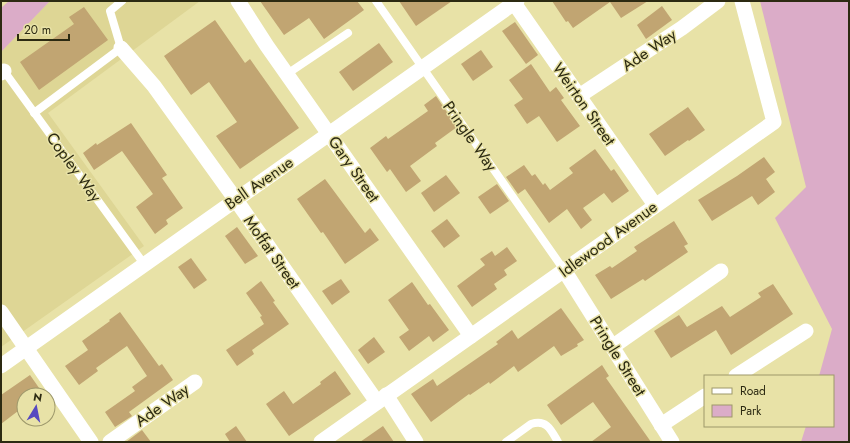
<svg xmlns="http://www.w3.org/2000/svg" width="850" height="443" font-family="Jost,sans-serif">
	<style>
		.built { fill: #ded695 }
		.green { fill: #dbacc8 }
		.building { fill: #c1a572 }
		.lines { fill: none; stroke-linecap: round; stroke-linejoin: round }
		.lane { stroke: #fff; stroke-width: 8 }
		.street { stroke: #fff; stroke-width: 15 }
		.labels { text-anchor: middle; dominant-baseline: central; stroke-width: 3; stroke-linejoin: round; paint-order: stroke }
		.street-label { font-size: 16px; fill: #2c2a12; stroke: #e8e2a7 }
	</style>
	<rect width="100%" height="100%" fill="#e8e2a7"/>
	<path class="built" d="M50,1h150l-152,112 96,133 -143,101v-295z"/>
	<g class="green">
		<path d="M9,1h41l-49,51v-44z"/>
		<path d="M760,1h89v441h-48l5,-16h27v-50h-14l13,-47 -57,-111 31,-31z"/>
	</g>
	<g class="building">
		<path d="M260,1h97l7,9 -40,29 -15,-21 -25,17z"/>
		<path d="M399,1h53l-36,25z"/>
		<path d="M552,1h96l-27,17 -11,-16 -37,26 -5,-7 -2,1z"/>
		<path d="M662,6l10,14 -26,19 -9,-14z"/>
		<path d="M84,7l24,33 -69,50 -19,-28 54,-38 -5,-7z"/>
		<path d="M215,20l30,43 5,-4 49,69 -59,41 -24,-33 21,-14 -28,-40 -18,13 -27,-39z"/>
		<path d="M515,22l23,33 -12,9 -24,-33z"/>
		<path d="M379,43l14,19 -40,29 -14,-19z"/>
		<path d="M481,50l12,17 -20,14 -12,-17z"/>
		<path d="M531,64l19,28 6,-5 8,11 -3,2 19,26 -23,16 -18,-26 -12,8 -13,-19 9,-6 -14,-19z"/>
		<path d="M436,96l21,31 -22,16 2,3 -27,20 11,15 -15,11 -16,-23 -3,3 -17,-24 16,-12 2,3 40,-28 -4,-6z"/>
		<path d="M688,107l17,23 -16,11 -1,-1 -23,16 -16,-22z"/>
		<path d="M131,123l36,52 -5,3 21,30 -17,12 2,4 -13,10 -19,-27 17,-13 -31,-43 -28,19 -11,-17 13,-10 1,2z"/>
		<path d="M595,149l16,22 3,-2 15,22 -17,12 -8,-10 -21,15 9,12 -11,9 -14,-20 -18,14 -24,-34 -7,5 -12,-17 18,-12 8,11 3,-2 8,11 2,-2 5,7 23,-17 -4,-5z"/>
		<path d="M764,157l11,15 -9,7 9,13 -17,13 -6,-9 -40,25 -14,-21 39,-24z"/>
		<path d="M446,175l14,18 -26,19 -13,-19z"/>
		<path d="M325,179l40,54 5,-5 9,12 -34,24 -22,-32 -2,1 -24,-34z"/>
		<path d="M497,184l12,17 -19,13 -12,-17z"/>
		<path d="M447,219l13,17 -16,12 -13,-17z"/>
		<path d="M674,221l14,23 -4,2 4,6 -43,29 -2,-2 -32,20 -16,-24 15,-9 2,2 25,-17 -3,-4z"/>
		<path d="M237,227l21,29 -13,8 -20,-28z"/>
		<path d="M507,247l10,14 -13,9 3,5 -13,9 3,5 -25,18 -15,-21 28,-21 -5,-6 12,-8 3,5z"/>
		<path d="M191,258l16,22 -13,9 -16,-22z"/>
		<path d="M341,279l9,13 -18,13 -10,-14z"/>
		<path d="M261,281l14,20 -2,1 16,22 -37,26 2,4 -17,12 -11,-16 38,-26 -4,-7 2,-1 -16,-23z"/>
		<path d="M412,282l16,23 2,-1 19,26 -16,12 -4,-6 -20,15 -10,-14 10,-7 -21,-30z"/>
		<path d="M773,284l20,30 -62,41 -15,-25 -45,28 -17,-27 25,-16 8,12 35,-21 8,11 31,-20 -3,-4z"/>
		<path d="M561,308l23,32 -7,4 1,2 -17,10 -7,-10 -36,26 -4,-6 -24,18 -1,-2 -19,13 -1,-1 -38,28 -20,-28 22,-15 4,7 61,-42 -2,-2 16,-12 6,9z"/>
		<path d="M120,312l39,54 3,-2 11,16 -44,32 3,4 -17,11 -10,-15 30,-21 -3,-4 15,-11 -20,-30 -31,22 2,3 -19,14 -14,-19 23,-16 -6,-9 28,-20 -1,-1z"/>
		<path d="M374,337l11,15 -17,12 -10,-14z"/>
		<path d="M602,365l7,11 -3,2 45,64h-60l20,-15 -18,-25 -32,23 -14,-20z"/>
		<path d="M335,371l16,23 -62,42 -23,-32 18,-13 9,13 28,-20 -1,-2z"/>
		<path d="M30,375l14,20h-20v24h8l-6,4 -8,-12 -17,13v-29z"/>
		<path d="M236,426l11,16h-17l-5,-8z"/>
		<path d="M383,426l11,16h-34z"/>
		<path d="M142,430l9,12h-25z"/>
	</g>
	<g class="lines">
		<g class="lane">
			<path d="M376,1l188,269"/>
			<path d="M4,71l140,193"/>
			<path d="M287,74l61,-41"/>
			<path d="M34,113l87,-65 -11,-37 12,-10"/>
			<path d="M506,442l25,-18c16,-5 20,6 27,18"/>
		</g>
		<g class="street">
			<path d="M238,1l29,45 204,290"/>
			<path d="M514,3l141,202"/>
			<path d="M121,48l33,38 82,114 141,202"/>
			<path d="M1,73l3,-2"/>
			<path d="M579,96l103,-68 36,-27"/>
			<path d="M564,270l108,172"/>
			<path d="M1,312l90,130"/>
			<path d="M612,347l109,-76"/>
			<path d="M1,366l516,-365"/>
			<path d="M736,376l70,-45"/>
			<path d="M386,395l30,47"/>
			<path d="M661,425l44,-29"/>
			<path d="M110,442l85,-60"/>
			<path d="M321,442l453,-320 -32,-121"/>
		</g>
	</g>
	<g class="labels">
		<g class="street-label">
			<text transform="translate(649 50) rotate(-34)">Ade Way</text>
			<text transform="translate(584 104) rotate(55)">Weirton Street</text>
			<text transform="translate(470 136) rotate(55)">Pringle Way</text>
			<text transform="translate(74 167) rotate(54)">Copley Way</text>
			<text transform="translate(354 169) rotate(55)">Gary Street</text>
			<text transform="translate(259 183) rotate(-35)">Bell Avenue</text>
			<text transform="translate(608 239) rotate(-36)">Idlewood Avenue</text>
			<text transform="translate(272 252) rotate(55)">Moffat Street</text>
			<text transform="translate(618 356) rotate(58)">Pringle Street</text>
			<text transform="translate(162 405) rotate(-35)">Ade Way</text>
		</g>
	</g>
	<rect width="850" height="443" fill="none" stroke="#2c2a12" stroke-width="4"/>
	<rect x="704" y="375" width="130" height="52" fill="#e8e2a7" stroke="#9d986b"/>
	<rect x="712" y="388" width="20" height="6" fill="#ffffff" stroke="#9d986b"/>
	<text x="740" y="395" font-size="12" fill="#2c2a12">Road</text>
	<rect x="712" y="405" width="20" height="12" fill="#dbacc8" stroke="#9d986b"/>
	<text x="740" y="415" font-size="12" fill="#2c2a12">Park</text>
	<g transform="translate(36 407) rotate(10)"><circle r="19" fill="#e8e2a7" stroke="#9d986b"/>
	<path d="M0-3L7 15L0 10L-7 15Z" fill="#5649c0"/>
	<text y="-6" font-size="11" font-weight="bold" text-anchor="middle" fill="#2c2a12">N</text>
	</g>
	<path d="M18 34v6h51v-6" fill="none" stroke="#2c2a12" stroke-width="2"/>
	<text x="24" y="34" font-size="12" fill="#2c2a12" stroke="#e8e2a7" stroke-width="3" paint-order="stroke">20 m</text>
</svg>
